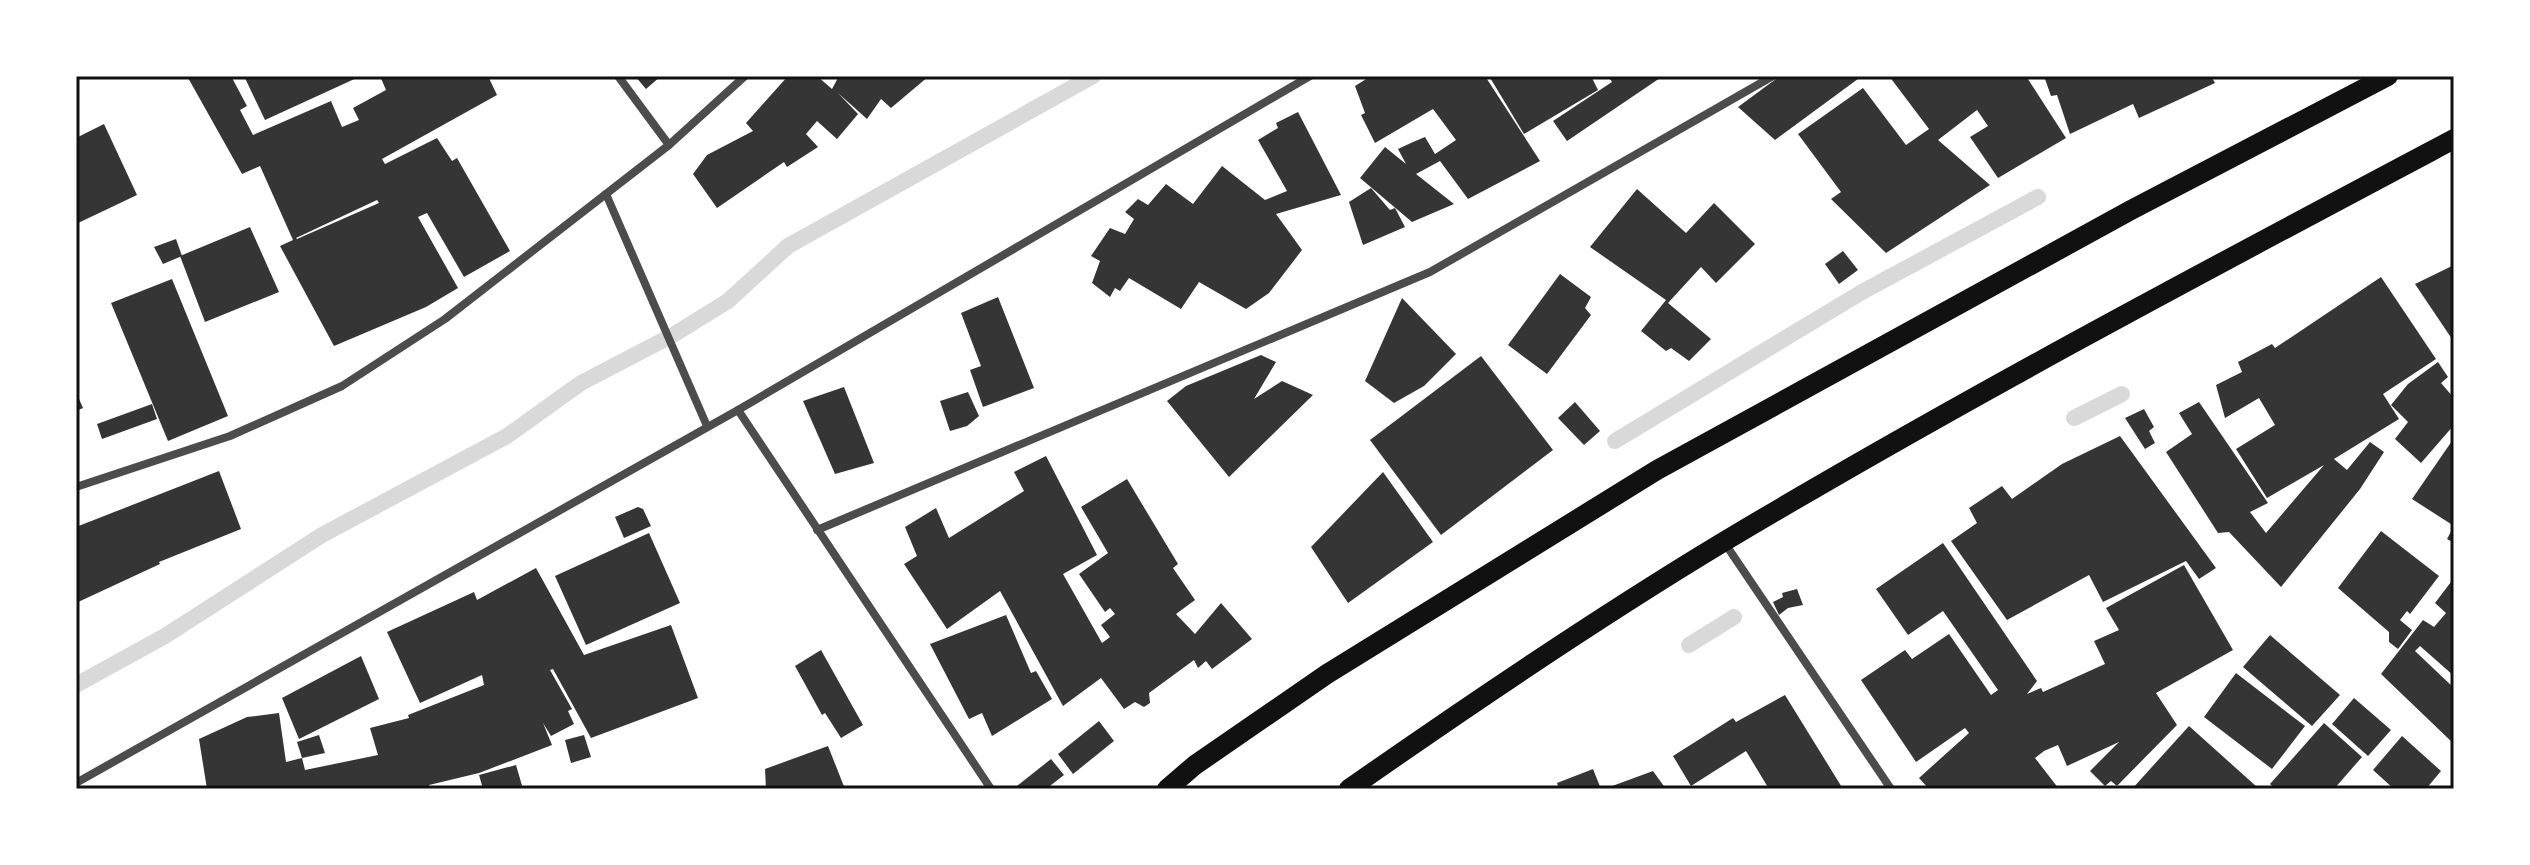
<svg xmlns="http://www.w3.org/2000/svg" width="2530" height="865" font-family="'Archivo Narrow',sans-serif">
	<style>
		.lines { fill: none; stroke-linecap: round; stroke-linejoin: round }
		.stream { stroke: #d9d9d9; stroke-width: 16 }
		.building { fill: #353535; fill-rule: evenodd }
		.minor { stroke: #4c4c4c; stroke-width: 8 }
		.primary { stroke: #111; stroke-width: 20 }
		.neatline { fill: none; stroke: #111; stroke-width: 3 }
	</style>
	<rect width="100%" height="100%" fill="#fff"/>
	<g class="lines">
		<g class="stream">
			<path d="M2074,418l48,-24"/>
			<path d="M1615,441l247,-149 176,-95"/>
			<path d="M1689,645l45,-28"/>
			<path d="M76,685l89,-49 157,-101 185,-99 74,-53 92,-48 55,-34 60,-55 305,-170"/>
		</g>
	</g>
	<g class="building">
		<path d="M187,76h44l16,30 -7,4 13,25 78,-34 11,26 17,-7 -6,-12 33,-18 -6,-14h24l2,3 6,-3h76l9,19 -115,64 3,5 52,-26 15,23 5,-3 53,93 -46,26 -37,-64 -9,4 40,71 -32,19 -92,39 -54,-100 13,-6 -33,-74 -18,8zM377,200l2,3 -82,36 -1,-1z"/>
		<path d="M244,76h117l-96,44z"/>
		<path d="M635,76h26l-15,13z"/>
		<path d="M788,76h29l15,13 7,-13h90l-38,32 -10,-9 -14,20 -29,-26 20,21 -21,25 -20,-18 -11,13 12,13 -31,20 -3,-5 -67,46 -24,-34 14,-19 46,-24 -7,-8z"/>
		<path d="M1371,76h114l55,85 -72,38 -28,-38 -24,13 38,30 -42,18 -52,-44 25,-31 21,17 -8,-15 15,-7 12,-5 10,17 21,-14 -23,-31 -58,34 -14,-28 4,-2 -10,-27z"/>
		<path d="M1489,76h102l7,14 -74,44z"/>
		<path d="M1608,76h55l-96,65 -14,-20 59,-39z"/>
		<path d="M1780,76h82l-87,64 -37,-33z"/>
		<path d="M1889,76h137l40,62 -68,40 -28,-41 18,-11 -11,-16 -39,30 52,45 -104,68 -55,-54 10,-7 -43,-58 65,-46 43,57 23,-16z"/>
		<path d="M2044,76h167l4,7 -76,35 -6,-14 -63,30 -13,-39 -6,1z"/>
		<path d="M1298,112l43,83 -65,19 26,36 -33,43 -23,16 -47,-27 -18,27 -52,-31 -9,13 -5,-3 -5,9 -18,-14 8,-22 -9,-5 19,-28 15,6 9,-15 -9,-7 13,-13 10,6 18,-21 27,20 29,-38 43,34 22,-9 -29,-51 20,-12 -2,-5z"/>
		<path d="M104,124l33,71 -61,29v-86z"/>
		<path d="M1371,188l19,22 5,-2 10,19 -42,18 -14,-43z"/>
		<path d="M1637,189l49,44 28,-30 41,41 -39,39 -15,-16 -33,36 43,36 -22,22 -18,-13 -5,3 -25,-20 25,-31 -76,-53z"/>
		<path d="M250,227l29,65 -74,30 -25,-66z"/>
		<path d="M176,239l6,17 -19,8 -9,-17z"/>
		<path d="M1843,251l15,19 -19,14 -14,-20z"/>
		<path d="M2454,265v77l-39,-58z"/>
		<path d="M1560,274l31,23 -6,11 6,7 -44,59 -39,-29z"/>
		<path d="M2381,277l55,82 -53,35 16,25 -65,40 13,11 23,-28 14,10 -24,37 -79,98 -52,-55 -11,1 -52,-81 26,-18 -13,-21 20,-11 69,101 -18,9 16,21 58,-68 -57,33 -31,-49 39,-24 -16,-27 -34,20 -9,-33 26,-13 -4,-10 34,-18 3,4z"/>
		<path d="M172,279l56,137 -60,25 -57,-138z"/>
		<path d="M998,297l36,91 -51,19 -13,-37 11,-4 -20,-53z"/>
		<path d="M1402,298l54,56 -32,32 -30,17 -29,-22z"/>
		<path d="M1261,355l15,7 -22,37 28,-18 31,14 -84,82 -62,-76 19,-15z"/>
		<path d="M1481,356l72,94 -112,85 -71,-95z"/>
		<path d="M2438,362l10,15 -7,6 13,15v27l-33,38 -26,-24 13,-17 -17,-17 17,-21z"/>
		<path d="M844,387l30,76 -39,11 -32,-73z"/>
		<path d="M76,392l7,16 -7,3z"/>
		<path d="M968,392l11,24 -12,10 -17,5 -10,-30z"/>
		<path d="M1575,402l25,29 -16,14 -26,-27z"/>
		<path d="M152,404l5,15 -55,20 -5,-15z"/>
		<path d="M2144,409l10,18 -5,4 6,12 -10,6 -20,-31z"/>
		<path d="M2120,436l96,132 -17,11 -13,-18 -83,41 -14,-27 -82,45 -56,-79 26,-18 -8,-15 33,-22 10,13 50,-35z"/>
		<path d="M2454,438v88l-42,-27z"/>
		<path d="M1046,456l51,99 -34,19 39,69 8,-6 -9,-12 14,-11 -5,-6 -5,4 -26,-38 29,-21 -27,-46 46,-28 51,85 -5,4 22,32 -19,14 19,20 26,-31 31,36 -40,30 -6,-8 -8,7 -4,-8 -45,33 1,10 -6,4 -9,-5 -11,7 -23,-31 -38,28 -63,-115 -53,38 -43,-65 13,-8 -12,-29 31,-19 13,30 75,-47 -10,-19z"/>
		<path d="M219,471l22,58 -82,33 1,2 -84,39v-76z"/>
		<path d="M1383,472l50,70 -85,61 -37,-56z"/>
		<path d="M638,507l5,2 8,17 -27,12 -9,-21z"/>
		<path d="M2454,526v17l-7,-4z"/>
		<path d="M2381,531l58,45 -29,38 -3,-3 -7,9 12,10 -14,19 -9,-7v-10l-51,-44z"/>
		<path d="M649,533l31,70 -94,42 -31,-69z"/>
		<path d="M1943,543l94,138 -10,13 14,-6 2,4 62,-28 -11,-23 25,-11 -13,-22 78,-43 49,85 -77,43 21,32 -60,61 -6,-5 -6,5 -15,-15 29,-29 -52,24 -9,-21 -14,6 -9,7 24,31h-130l-10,-11 50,-45 -4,-5 -49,34 -55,-82 44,-30 7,9 37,-25 42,61 7,-5 -55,-79 -35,24 -32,-46z"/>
		<path d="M536,568l48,87 87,-30 27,73 -107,40 -38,-69 -3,1 22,39 -4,2 6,13 -23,12 -8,-13 9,22 -73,28 -50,12 1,4h-223l-8,-50 48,-22 32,-4 7,49 16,-4 -5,-16 22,-7 6,18 -23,5 3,12 73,-15 -8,-27 39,-10 -1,-3 76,-30 -2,-10 -62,28 -33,-71 87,-40 3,8z"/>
		<path d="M2454,578v98l-34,-30 -5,5 39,37v56l-73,-70 42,-54 11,7 12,-14 -11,-10z"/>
		<path d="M1797,589l6,16 -15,3 -9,7 -6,-13 10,-5 -1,-4z"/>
		<path d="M1006,615l25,58 5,-2 16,28 -60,37 -10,-23 -13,6 -39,-75z"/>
		<path d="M2270,635l70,60 -28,31 -69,-59z"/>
		<path d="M821,650l42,75 -22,13 -16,-25 -3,2 -27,-49z"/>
		<path d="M361,656l18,43 -80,40 -17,-41z"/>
		<path d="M2236,673l69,53 -33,43 -68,-52z"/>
		<path d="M1785,695l58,94h-74l-23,-38 -55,35 -18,-30 60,-38 3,4z"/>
		<path d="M2354,698l37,32 -23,26 -36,-32z"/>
		<path d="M1099,721l15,20 -41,33 -15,-20z"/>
		<path d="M2324,723l38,34 -28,32h-59l-5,-5z"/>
		<path d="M2189,726l68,61 -2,2h-123z"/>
		<path d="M584,735l7,22 -20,6 -6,-23z"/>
		<path d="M2402,736l39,35 -15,18h-32l-21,-19z"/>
		<path d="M828,746l17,43h-79l-1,-20z"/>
		<path d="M1051,759l13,16 -18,14h-33z"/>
		<path d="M516,765l7,24h-40l-4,-14z"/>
		<path d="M1593,769l8,20h-42l-2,-6z"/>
		<path d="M1653,771l13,18h-62z"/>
	</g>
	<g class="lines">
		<g class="minor">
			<path d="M618,76l51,69"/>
			<path d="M606,194l101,232"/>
			<path d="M738,410l253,379"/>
			<path d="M76,487l154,-51 112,-50 103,-67 224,-174 76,-69"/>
			<path d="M817,530l613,-258 343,-196"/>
			<path d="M1724,542l167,247"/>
			<path d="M76,783l662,-373 572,-334"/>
		</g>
		<g class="primary">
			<path d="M1167,789l28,-24 132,-91 330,-204 474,-260 257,-134"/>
			<path d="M1349,789c123,-86 248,-171 376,-248 238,-142 484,-272 729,-402"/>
		</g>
	</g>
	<rect width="2530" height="865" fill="none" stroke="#ffffff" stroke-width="156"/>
	<rect x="78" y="78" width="2374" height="709" class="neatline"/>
</svg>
